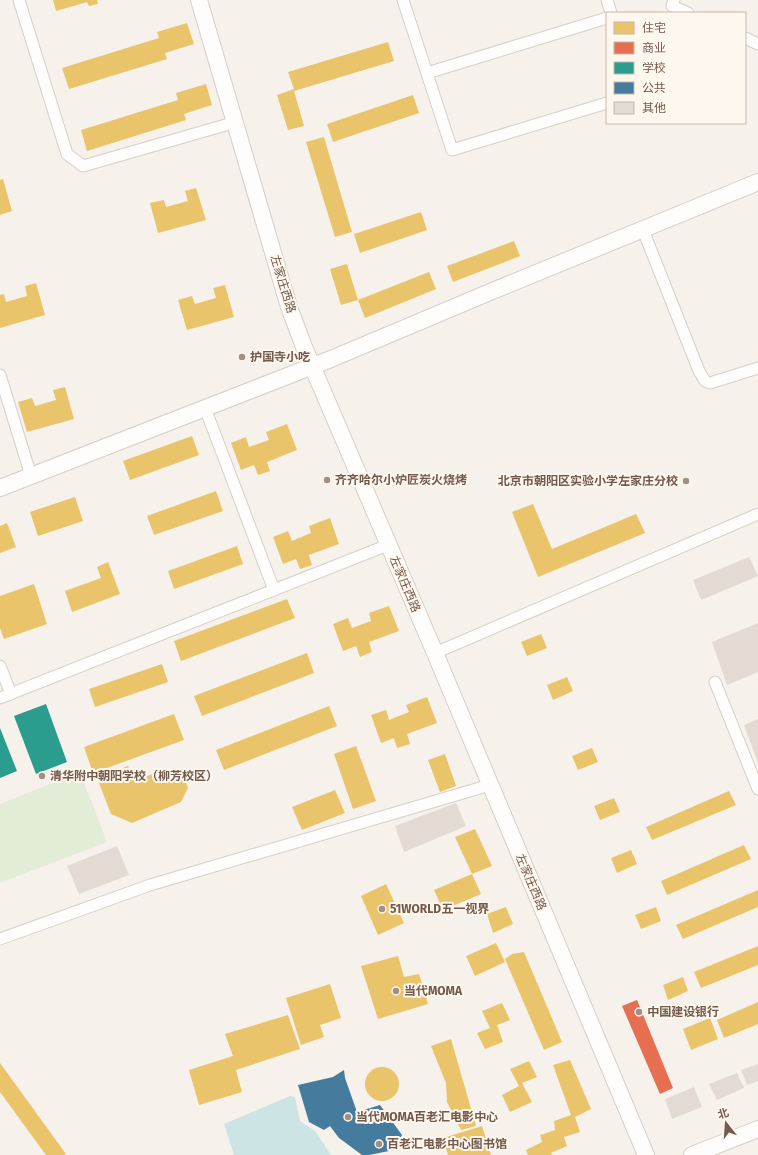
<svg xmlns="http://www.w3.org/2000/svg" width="758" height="1155" font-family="'Fira Sans','Noto Sans SC',sans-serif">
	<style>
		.green { fill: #e3ecd7 }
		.water { fill: #cde4e5 }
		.homes { fill: #e9c46a }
		.shops { fill: #e76f51 }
		.schools { fill: #2a9d8f }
		.public { fill: #457b9d }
		.building { fill: #e2dad3 }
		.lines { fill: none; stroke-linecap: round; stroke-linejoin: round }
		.street-casing { stroke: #d5cfca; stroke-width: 13 }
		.secondary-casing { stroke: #d5cec8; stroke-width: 18 }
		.street { stroke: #fefdfc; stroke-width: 11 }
		.secondary { stroke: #fefdfc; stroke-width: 16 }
		.poi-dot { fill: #a18f84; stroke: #fef7ed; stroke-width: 1.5 }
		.labels { text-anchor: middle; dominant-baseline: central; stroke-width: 4; stroke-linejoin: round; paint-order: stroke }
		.street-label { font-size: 12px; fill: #735a4d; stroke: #fef7ed }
		.poi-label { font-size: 12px; font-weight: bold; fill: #735a4d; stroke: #fef7ed; text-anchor: start }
	</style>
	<rect width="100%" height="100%" fill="#f6f2eb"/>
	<path class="green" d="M80,772l27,70 -107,41v-79z"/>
	<path class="water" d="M290,1096l5,1 5,24 15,10 16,24h-97l-10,-31z"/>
	<g class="homes">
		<path d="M53,0h44l1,4 -9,2 -2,-4 -31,9z"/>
		<path d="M187,23l7,21 -29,9 2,6 -98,30 -7,-21 97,-30 -2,-6z"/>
		<path d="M388,42l6,19 -100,30 10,35 -16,4 -11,-35 17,-6 -6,-17z"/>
		<path d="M206,84l6,21 -28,9 2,6 -99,31 -6,-21 97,-30 -2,-7z"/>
		<path d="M413,95l6,18 -86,29 -6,-18z"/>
		<path d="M324,137l28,95 -17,5 -29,-95z"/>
		<path d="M3,179l9,32 -12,4v-35z"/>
		<path d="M196,188l10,32 -48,13 -8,-30 14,-3 2,7 22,-6 -3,-10z"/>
		<path d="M421,212l6,18 -67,23 -6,-19z"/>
		<path d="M514,241l6,15 -67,26 -6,-16z"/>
		<path d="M347,264l11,36 -17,5 -11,-36z"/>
		<path d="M429,272l7,17 -71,29 -7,-18z"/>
		<path d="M36,283l9,32 -45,13v-33l4,-1 2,8 21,-6 -2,-10z"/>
		<path d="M225,285l9,32 -47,13 -9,-30 14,-4 3,8 21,-6 -3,-10z"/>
		<path d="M65,387l9,32 -47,13 -9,-30 14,-4 3,8 21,-6 -3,-10z"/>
		<path d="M287,424l10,26 -30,12 3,9 -12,4 -4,-10 -13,5 -10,-27 15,-6 3,10 20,-7 -3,-8z"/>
		<path d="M192,436l7,19 -69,25 -7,-19z"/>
		<path d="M216,491l7,20 -69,24 -7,-19z"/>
		<path d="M75,497l8,24 -45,15 -8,-24z"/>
		<path d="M533,504l19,45 84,-35 9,19 -107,44 -26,-65z"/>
		<path d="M330,518l9,26 -30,11 3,10 -12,4 -4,-10 -13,5 -10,-27 15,-6 4,10 19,-8 -2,-7z"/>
		<path d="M7,523l9,24 -16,6v-27z"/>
		<path d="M237,546l6,18 -69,25 -6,-18z"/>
		<path d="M108,562l12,32 -48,18 -7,-21 36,-13 -4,-11z"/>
		<path d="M34,584l13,40 -43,15 -4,-11v-32z"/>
		<path d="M287,599l8,19 -114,43 -7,-20z"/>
		<path d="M389,606l10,25 -30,11 3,10 -12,5 -4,-11 -13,5 -10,-27 15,-6 4,10 19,-7 -2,-8z"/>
		<path d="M541,634l6,14 -20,8 -6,-14z"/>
		<path d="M307,653l7,20 -112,43 -8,-20z"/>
		<path d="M162,664l6,18 -73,25 -6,-18z"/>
		<path d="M567,677l6,14 -20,9 -6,-15z"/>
		<path d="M427,697l10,26 -30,11 3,10 -13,4 -3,-10 -13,5 -10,-28 15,-5 3,10 20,-8 -3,-7z"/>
		<path d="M329,706l8,20 -113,44 -8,-20z"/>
		<path d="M174,714l10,26 -91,33 -9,-26z"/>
		<path d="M356,746l20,55 -23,8 -19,-55z"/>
		<path d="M592,748l6,14 -20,8 -6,-14z"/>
		<path d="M445,754l11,32 -16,6 -12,-32z"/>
		<path d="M128,766l6,15 32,-12 2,6 13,-6 7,19 -7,14 -49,21 -21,-9 -14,-36z"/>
		<path d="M335,790l10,23 -43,17 -10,-23z"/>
		<path d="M729,791l7,14 -84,35 -6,-13z"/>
		<path d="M614,798l6,14 -20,8 -6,-14z"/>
		<path d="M475,829l17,37 -20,8 9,20 -38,16 -9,-20 38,-16 -17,-37z"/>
		<path d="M744,845l7,14 -84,36 -6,-14z"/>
		<path d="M631,850l6,14 -20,9 -6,-15z"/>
		<path d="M386,884l18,39 -26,12 -17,-39z"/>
		<path d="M758,890v17l-75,32 -7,-14z"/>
		<path d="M506,907l7,17 -20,9 -6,-19z"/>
		<path d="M656,907l5,14 -20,8 -6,-14z"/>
		<path d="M496,943l9,19 -30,14 -9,-20z"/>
		<path d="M758,946v19l-57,23 -7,-16z"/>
		<path d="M524,952l38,90 -18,8 -39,-91 7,-5z"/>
		<path d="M398,956l6,21 15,-3 9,30 -50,15 -17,-53z"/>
		<path d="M683,977l5,14 -20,9 -5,-15z"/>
		<path d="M330,984l11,34 -21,7 4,12 -23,8 -15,-47z"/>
		<path d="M758,1002v22l-34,14 -7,-18z"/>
		<path d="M502,1003l8,17 -13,5 6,17 -18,7 -8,-16 13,-5 -8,-17z"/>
		<path d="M288,1015l12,34 -64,21 6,22 -43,13 -10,-35 44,-14 -8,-22z"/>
		<path d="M710,1018l8,21 -27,11 -8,-21z"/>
		<path d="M451,1039l25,87 -15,4 -14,-28 -1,-19 -15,-37z"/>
		<path d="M570,1060l21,49 -16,8 5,15 -16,5 3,9 -16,7 1,2h-24l-2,-5 16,-8 -2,-7 15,-5 -1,-9 17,-6 -18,-50z"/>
		<path d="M529,1061l8,16 -15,6 10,19 -22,10 -8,-17 17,-9 -9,-17z"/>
		<path d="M0,1063l66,91 -2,1h-18l-46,-63z"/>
		<circle cx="382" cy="1084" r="17"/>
		<path d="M482,1126l9,29h-43l-5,-17z"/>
	</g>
	<path class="shops" d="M637,1000l36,88 -13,6 -38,-88z"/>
	<g class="schools">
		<path d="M46,704l21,58 -31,12 -22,-58z"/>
		<path d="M0,728l17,43 -17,7z"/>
	</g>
	<path class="public" d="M344,1070l1,8 12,34 23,-7 22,30 -8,15 -25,5h-7l-23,-17 -9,-12 -6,4 -15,-8 -11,-37 35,-8z"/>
	<g class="building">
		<path d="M749,557l9,19 -57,24 -8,-20z"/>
		<path d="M758,623v49l-31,13 -15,-43z"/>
		<path d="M758,719v44l-14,-38z"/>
		<path d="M456,803l10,23 -62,26 -9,-26z"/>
		<path d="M117,846l12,29 -50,19 -12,-28z"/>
		<path d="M758,1064v17l-11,4 -6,-15z"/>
		<path d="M737,1073l7,15 -27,12 -8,-16z"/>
		<path d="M694,1087l8,20 -30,12 -7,-20z"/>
	</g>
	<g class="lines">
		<defs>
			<g id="street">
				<path d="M19,0l48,154 16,12 153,-44"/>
				<path d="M403,0l49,150 155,-47"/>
				<path d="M607,0l4,13"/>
				<path d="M674,0l-2,6 16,7"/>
				<path d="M745,38l13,6"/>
				<path d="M427,73l180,-55"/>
				<path d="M643,230l56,141 6,10 5,2 48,-15"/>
				<path d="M0,375l31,101"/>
				<path d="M205,408l69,182"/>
				<path d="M435,653l323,-139"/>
				<path d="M0,666l11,28"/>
				<path d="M715,682l43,107"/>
				<path d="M0,698l388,-153"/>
				<path d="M0,939l150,-54 340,-100"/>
			</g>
			<g id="secondary">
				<path d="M199,0l90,307 15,40 131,306 211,502"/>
				<path d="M0,488l331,-129 159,-67 268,-110"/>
				<path d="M692,1155l66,-26"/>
			</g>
		</defs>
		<use href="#street" class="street-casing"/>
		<use href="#secondary" class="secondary-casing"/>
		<use href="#street" class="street"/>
		<use href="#secondary" class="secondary"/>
	</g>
	<g class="poi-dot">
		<circle cx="242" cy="357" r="4"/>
		<circle cx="327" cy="480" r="4"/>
		<circle cx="686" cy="481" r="4"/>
		<circle cx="42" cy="776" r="4"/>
		<circle cx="382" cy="909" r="4"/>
		<circle cx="396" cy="991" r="4"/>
		<circle cx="639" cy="1012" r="4"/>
		<circle cx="348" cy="1117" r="4"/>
		<circle cx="379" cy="1144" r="4"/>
	</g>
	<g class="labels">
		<g class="street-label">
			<text transform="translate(283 284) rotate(73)">左家庄西路</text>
			<text transform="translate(405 584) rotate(67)">左家庄西路</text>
			<text transform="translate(531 882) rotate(67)">左家庄西路</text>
		</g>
		<g class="poi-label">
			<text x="250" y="357">护国寺小吃</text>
			<text x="335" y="480">齐齐哈尔小炉匠炭火烧烤</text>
			<text x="678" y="481" text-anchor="end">北京市朝阳区实验小学左家庄分校</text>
			<text x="50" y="776">清华附中朝阳学校（柳芳校区）</text>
			<text x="390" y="909">51WORLD五一视界</text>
			<text x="404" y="991">当代MOMA</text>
			<text x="647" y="1012">中国建设银行</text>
			<text x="356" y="1117">当代MOMA百老汇电影中心</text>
			<text x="387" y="1144">百老汇电影中心图书馆</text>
		</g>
	</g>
	<rect x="606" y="12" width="140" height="112" fill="#fef7ed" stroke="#c6b8ad"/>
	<rect x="614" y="22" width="20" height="12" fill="#e9c46a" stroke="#c6b8ad"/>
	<text x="642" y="32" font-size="12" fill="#735a4d">住宅</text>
	<rect x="614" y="42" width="20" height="12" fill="#e76f51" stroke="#c6b8ad"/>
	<text x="642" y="52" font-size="12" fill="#735a4d">商业</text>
	<rect x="614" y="62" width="20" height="12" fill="#2a9d8f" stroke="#c6b8ad"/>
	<text x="642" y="72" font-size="12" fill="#735a4d">学校</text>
	<rect x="614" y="82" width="20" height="12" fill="#457b9d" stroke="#c6b8ad"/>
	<text x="642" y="92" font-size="12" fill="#735a4d">公共</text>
	<rect x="614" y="102" width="20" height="12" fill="#e2dad3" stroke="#c6b8ad"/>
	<text x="642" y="112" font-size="12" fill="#735a4d">其他</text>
	<g transform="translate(726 1123) rotate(343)" stroke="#fef7ed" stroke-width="3" paint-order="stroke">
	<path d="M0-3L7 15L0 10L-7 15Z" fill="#735a4d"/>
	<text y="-6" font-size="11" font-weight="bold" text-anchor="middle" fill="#735a4d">北</text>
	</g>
</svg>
